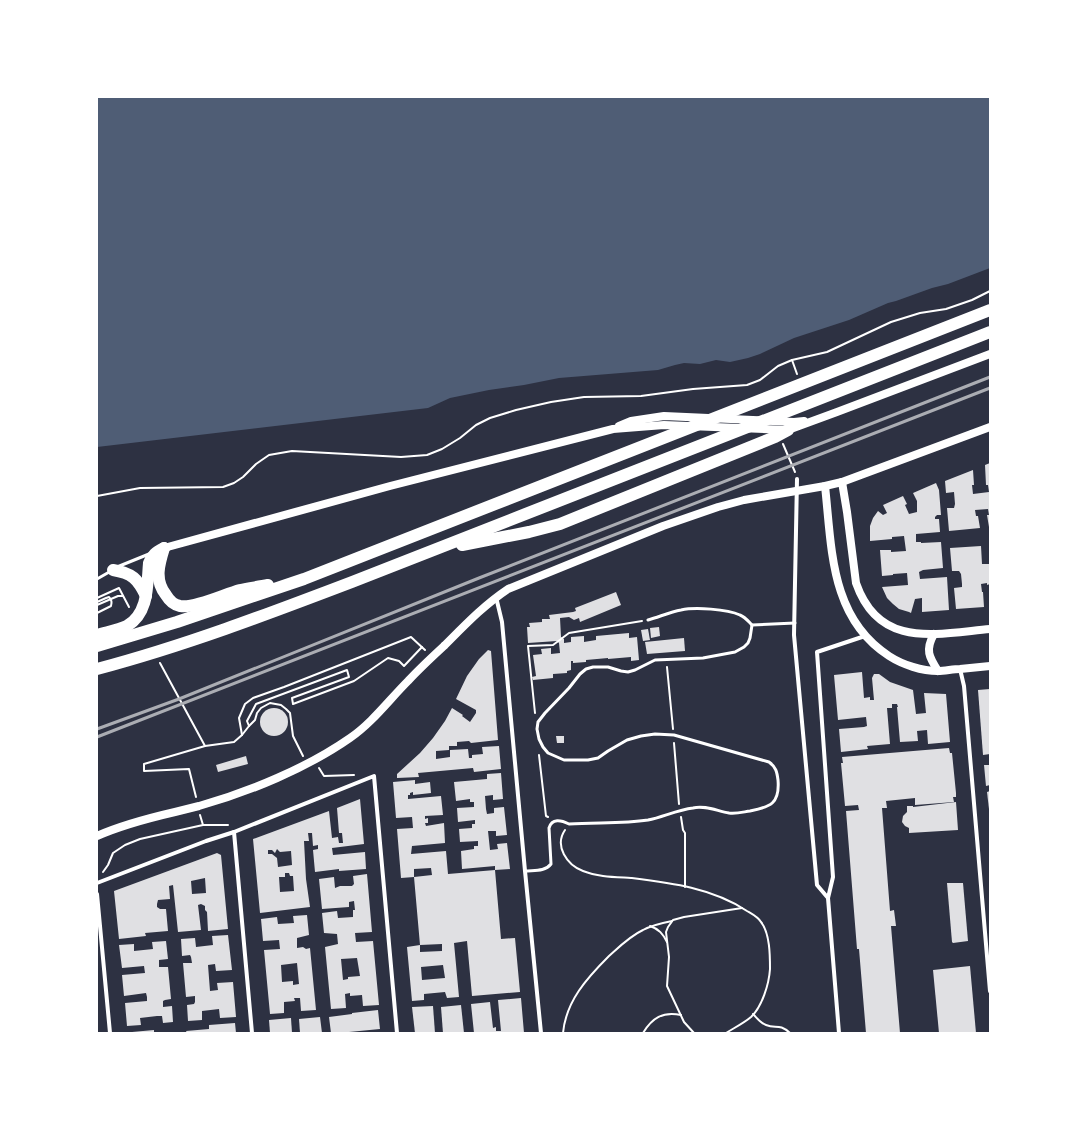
<svg xmlns="http://www.w3.org/2000/svg" width="1087" height="1130" font-family="Barlow,sans-serif">
	<style>
		.water { fill: #4f5d75 }
		.building { fill: #e0e0e3; fill-rule: evenodd }
		.lines { fill: none; stroke-linecap: round; stroke-linejoin: round }
		.path { stroke: #fff; stroke-width: 2 }
		.service { stroke: #fff; stroke-width: 3 }
		.minor { stroke: #fff; stroke-width: 4 }
		.secondary { stroke: #fff; stroke-width: 8 }
		.motorway { stroke: #fff; stroke-width: 12 }
		.rail { stroke: #abadb3; stroke-width: 3 }
	</style>
	<rect width="100%" height="100%" fill="#2d3142"/>
	<path class="water" d="M97,97h893v171l-42,16 -16,4 -36,13 -8,2 -39,17 -55,18 -34,16 -12,4 -18,4 -14,-2 -16,4 -16,-1 -9,2 -17,5 -99,8 -35,7 -35,5 -39,8 -22,10 -331,39z"/>
	<g class="building">
		<path d="M990,463v64h-1l-2,-12h2l-1,-6 -13,1 1,6h2l2,12 -31,3 -2,-23h7l1,-4 -1,-12 -8,1 -1,-12 28,-11 1,15h-2l1,9 16,-2 -1,-7h-2l-1,-20z"/>
		<path d="M936,483l3,7 2,25h-4l-2,2v2h4l1,13 -24,2v8h5v1l20,-1 2,26 -20,2 -4,2 1,7 27,-2 2,33 -27,2v-14l-7,1 -4,14 -2,-1 -10,-3 -6,-5 -6,-6 -5,-11 26,-2 -1,-12 -14,1v1l-11,1 -2,-26h11v2l15,-1 -2,-15 -12,1v2l-22,2v-15l3,-8 5,-7 5,4 4,-2 -4,-8 20,-9 4,8 -2,1 4,9 8,-2v-11l-4,-8z"/>
		<path d="M981,546l1,18h8v20l-3,1v-2l-6,1 1,8h1l1,15 -28,2 -2,-21 8,-1v-3l-1,-10 -2,-3h-7l-2,-23z"/>
		<path d="M616,592l5,13 -41,17 -1,-4 -5,2 -5,-3 -9,1 1,19 3,2v4l7,-1v-5l13,-1v6l12,-2v-4l33,-3v5l8,-1 2,23 -8,1v-4l-23,2v-1l-22,2v2l-13,1v-2h-2v9l-4,1v2l-14,1v4l-20,2 -1,-3 4,-1 -3,-21 9,-1 -1,-5 10,-1v6l9,-1 -1,-10 -2,-2 -29,2 -1,-16h3l-1,-4 13,-1v-3h8l-1,-4 24,-3 3,-1 -1,-3z"/>
		<path d="M659,627l1,9 -9,2 -1,-10z"/>
		<path d="M648,629l2,11 -7,1 -2,-11z"/>
		<path d="M684,638l1,13 -38,3 -2,-12z"/>
		<path d="M488,650l3,1 7,89 -27,3 -2,-2 -12,1v4h-8v4l-13,1v8l14,-2v-7l18,-1 1,9h3v-3l11,-1 -1,-7 17,-1 2,23 -27,3 -1,-4 -55,5 1,4 -22,1v-4l23,-21 13,-15 12,-17 7,-13 11,7 -1,1 8,6 6,-9v-3l-20,-11 11,-23 12,-17z"/>
		<path d="M862,672l2,26 6,-1v3h4l-2,-22 2,-4h5l11,8 23,8 3,24 10,-1 -2,-20 22,1 4,48 -22,2 -1,-14 -10,1 1,10 -18,1 -3,-35h1l-1,-3h-5v4h-5l3,36 -23,2 1,3 -27,3 -2,-23 25,-2 3,-1 -1,-9 -28,3 -4,-45z"/>
		<path d="M990,689v65l-7,1 -5,-65z"/>
		<circle cx="274" cy="722" r="14"/>
		<path d="M556,736h8v7h-7z"/>
		<path d="M949,748l1,5h2l4,40v4h-3l1,5 -39,3v-7l-29,3 1,7h-5l8,103 4,-1 2,16h-5l9,107h-34l-7,-84h-2l-11,-138 13,-1 -1,-5 -13,1 -4,-43h2l-1,-6z"/>
		<path d="M246,756l2,8 -30,8 -2,-7z"/>
		<path d="M984,765h6v20l-4,1z"/>
		<path d="M501,773l2,26 -10,1v-5l-8,1 1,13 1,5 7,-1v-5l10,-1 3,28 -11,1v-5h-8l2,19 8,-1 -1,-5 10,-1 3,26 -15,1v-4l-33,3 -1,-18 13,-2v-3h4v-5l-18,1 -1,-13 13,-1v-4h3v-4l-17,2 -1,-14 17,-1v-5h-4v-3l-14,2 -2,-19 33,-3v-5z"/>
		<path d="M415,780v4l15,-2 1,11 -18,2v-3l-3,1v2h-2v4l33,-3 2,19 -18,1v3l3,-1v5h-3l1,3 18,-3 1,20 -33,3 -1,8 35,-3 2,23 47,-4 6,69 14,-1 5,54 -48,4 -5,-55 -13,2 5,54 -12,1 -2,-6 -21,2v6l-12,1 -5,-54 13,-2v7l22,-1v-7l-22,1 -6,-68 18,-2 -1,-7 -17,1v8l-13,1 -4,-49 16,-1 -1,-11 -16,1 -3,-36zM443,965l2,13 -23,2 -1,-13z"/>
		<path d="M990,791v18h-1l-2,-17z"/>
		<path d="M360,799l4,45 -32,4 1,7 32,-3 1,17 -27,2v-2l-24,3 -2,-22 5,-1v-4l-5,1 -1,-13h-4l1,8h-5l2,38 4,28 -50,6 -7,-74 76,-28 3,27 6,-1 1,6h4l-1,-10h-3l-2,-25zM277,849l3,3 11,-1 1,14 -14,2 -1,-9 -5,-4h-4v-4h4l3,3zM285,873h4l1,3h3l1,15 -14,1 -1,-15h6z"/>
		<path d="M956,802l2,28 -49,3v-5l-4,-2 -3,-4 1,-6 4,-4v-6h6v1z"/>
		<path d="M217,853l4,2 7,74 -20,2 -1,-19 -2,-2v-4l-4,-2 -3,1 3,25 -23,2 -5,-47 -4,1 1,13 -12,1 -1,4v3l3,2h6l2,22 -23,2 1,3 -27,3 -5,-48zM205,878l1,15 -14,1 -1,-13z"/>
		<path d="M367,874l5,58 -17,1 1,9 17,-1 6,64 -16,1 -1,-11 -12,1v-3l-5,1 1,14 -15,1 -6,-62 13,-3 -1,-10 -13,-1 -2,-20 15,-2 1,7 15,-1v-7h2l-1,-9 -5,1v5l-27,2 -3,-30 15,-2 1,11 5,-2h12l2,-2 -1,-8zM357,958l3,18 -12,1v2l-5,1 -2,-21z"/>
		<path d="M947,883h16l5,58 -15,2 -1,-1z"/>
		<path d="M307,915l2,20 -12,3v10l6,-1 3,2 4,-1 6,62 -15,1 -1,-13h-6l1,3 -11,1v11l-14,1 -6,-64 16,-1 -1,-9 -16,1 -2,-22 16,-2 1,7 16,-1 -1,-7zM297,963l2,21 -6,1v-4l-11,1 -1,-17z"/>
		<path d="M228,935l4,35 -16,1 -1,-7 -7,1 2,26 8,-1 -1,-7 16,-1 3,35 -16,1 -1,-9 -17,2v9l-14,1 -1,-16 7,-1 1,-2v-6l-9,1 -3,-34h9l-1,-6 -1,-2 -8,1 -1,-17 14,-1 1,9 17,-2 -1,-9z"/>
		<path d="M166,941l2,18 -9,1v7h9l3,32 -6,1 -2,1v6l9,-1 1,16 -10,1 -1,-7h-5l-17,2 1,7 -14,1 -2,-23 22,-2v-4l-1,-4 -22,3 -2,-21 23,-2 -1,-7 -22,2 -3,-23 15,-1v7l19,-2 -1,-7z"/>
		<path d="M970,966l6,67h-37l-6,-63z"/>
		<path d="M521,998l3,35h-50l-3,-29 19,-2 3,26 3,-1v4h5l-3,-31z"/>
		<path d="M461,1005l3,28h-21l-2,-26z"/>
		<path d="M433,1006l2,27h-20l-3,-26z"/>
		<path d="M378,1010l2,19 -31,3v1h-18l-2,-16 23,-3v-1z"/>
		<path d="M320,1017l2,16h-22l-1,-14z"/>
		<path d="M291,1018l1,15h-22l-1,-13z"/>
		<path d="M235,1023l1,10h-49l-1,-2 23,-2v-4z"/>
		<path d="M154,1030v3h-22v-1z"/>
	</g>
	<g class="lines">
		<g class="path">
			<path d="M792,360l5,14"/>
			<path d="M783,444l12,28"/>
			<path d="M97,496l43,-8 83,-1 11,-4 9,-6 13,-13 13,-9 23,-4 109,6 26,-2 15,-6 18,-11 16,-13 14,-7 26,-8 35,-8 33,-5 57,-1 52,-7 54,-4 13,-5 18,-14 14,-6 35,-8 64,-30 29,-9 26,-4 26,-9 18,-9"/>
			<path d="M97,598l22,-10 10,19"/>
			<path d="M97,602l9,-4 3,-1c3,3 3,6 2,9l-14,7"/>
			<path d="M97,605l21,-9h5"/>
			<path d="M160,663l45,83"/>
			<path d="M667,667l6,62"/>
			<path d="M535,713l-7,-67 25,-1 16,-12 73,-12"/>
			<path d="M249,726l6,-6 2,-7 4,-5 9,-5 11,2 5,4 4,4 3,23 10,20"/>
			<path d="M242,735l7,-9 -2,-5 9,-17 91,-34 2,7 -57,21 1,6 61,-23 34,-23 11,3 5,5 18,-19"/>
			<path d="M674,743l5,61"/>
			<path d="M539,755l7,61 2,1"/>
			<path d="M319,768l5,8 30,-1"/>
			<path d="M196,797l-7,-28 -45,2v-7l61,-18 29,-4 8,-7 -3,-17 6,-14 8,-6 31,-11 127,-50 14,13"/>
			<path d="M200,815l3,10"/>
			<path d="M681,817l2,13 2,3v54"/>
			<path d="M565,830c-11,16 2,35 18,41 15,6 32,6 48,7 40,5 81,10 116,33 5,3 11,6 14,11 9,11 9,34 9,47 -1,15 -8,38 -19,48 -7,6 -17,11 -25,16"/>
			<path d="M103,872l5,-7 5,-12 12,-8 15,-6 63,-14h25"/>
			<path d="M650,926c9,3 13,8 17,16"/>
			<path d="M753,1014c4,4 7,9 13,11 10,4 13,-2 24,8"/>
			<path d="M563,1033c3,-32 24,-55 46,-77 10,-9 21,-20 34,-26 9,-5 19,-7 29,-9"/>
			<path d="M643,1033c9,-15 20,-22 38,-18"/>
			<path d="M694,1033l-10,-11 -17,-36 2,-29 -3,-25 2,-5 5,-7 11,-3 58,-9"/>
		</g>
		<g class="service">
			<path d="M117,567l32,-13"/>
			<path d="M97,579l14,-8"/>
			<path d="M648,620c11,-3 22,-8 33,-10 14,-3 46,-1 59,5 5,2 8,6 12,10l43,-2"/>
			<path d="M525,871c9,-1 20,1 26,-7l-2,-36c3,-10 12,-8 20,-4 26,-2 53,0 79,-4 15,-3 29,-10 45,-12 12,-3 24,3 36,5 7,1 14,-1 21,-2 20,-4 30,-7 28,-31 -1,-8 -2,-13 -9,-18l-95,-27 -19,-1 -14,2 -14,4 -19,11 -10,7 -10,2h-24l-16,-7 -5,-6 -4,-8 -2,-10 1,-7 7,-9 24,-25 11,-14 6,-5 7,-2h15l13,4 7,1 7,-2 20,-10 48,-2 32,-6 9,-5 4,-4 2,-5 2,-13"/>
		</g>
		<g class="minor">
			<path d="M797,479l-3,156 23,250 11,13"/>
			<path d="M496,597l6,25 23,249 16,162"/>
			<path d="M960,669l4,17 26,305"/>
			<path d="M234,832l18,201"/>
			<path d="M97,883l109,-42 28,-9 140,-56 23,257"/>
			<path d="M97,894l13,139"/>
			<path d="M839,1033l-11,-135 5,-21 -16,-225 48,-16"/>
		</g>
		<g class="secondary">
			<path d="M619,426l12,-5 33,-5 130,6 10,-1"/>
			<path d="M842,482l5,30 9,71c23,66 79,51 134,46"/>
			<path d="M825,486c7,63 5,132 64,170 14,9 33,15 49,15 7,0 15,-2 22,-2 10,-1 20,-2 30,-3"/>
			<path d="M164,548l226,-62 223,-57 51,-4 124,5 49,-18 153,-58"/>
			<path d="M934,634c-9,16 -5,23 4,37"/>
			<path d="M97,836c25,-11 52,-18 78,-24 8,-2 16,-4 24,-6 50,-14 108,-38 151,-68 22,-15 39,-38 58,-57 12,-13 24,-24 37,-36 20,-20 39,-40 63,-56l155,-63 55,-19 26,-7 81,-14 17,-4 148,-55"/>
		</g>
		<g class="motorway">
			<path d="M462,545l67,-13 31,-8 215,-87 13,-7"/>
			<path d="M164,548c-5,16 -10,32 2,47 3,5 8,10 14,11 14,3 45,-12 60,-16 9,-2 18,-3 28,-5"/>
			<path d="M113,570c19,3 25,9 33,26"/>
			<path d="M97,635c10,-3 21,-5 30,-9 22,-13 20,-41 22,-63 3,-8 7,-11 15,-15"/>
			<path d="M97,646l80,-24 127,-43 686,-269"/>
			<path d="M97,669c87,-23 171,-55 255,-87l638,-250"/>
		</g>
		<g class="rail">
			<path d="M97,729l82,-30 300,-121 511,-201"/>
			<path d="M97,737l893,-349"/>
		</g>
	</g>
	<rect width="1087" height="1130" fill="none" stroke="#ffffff" stroke-width="196"/>
</svg>
